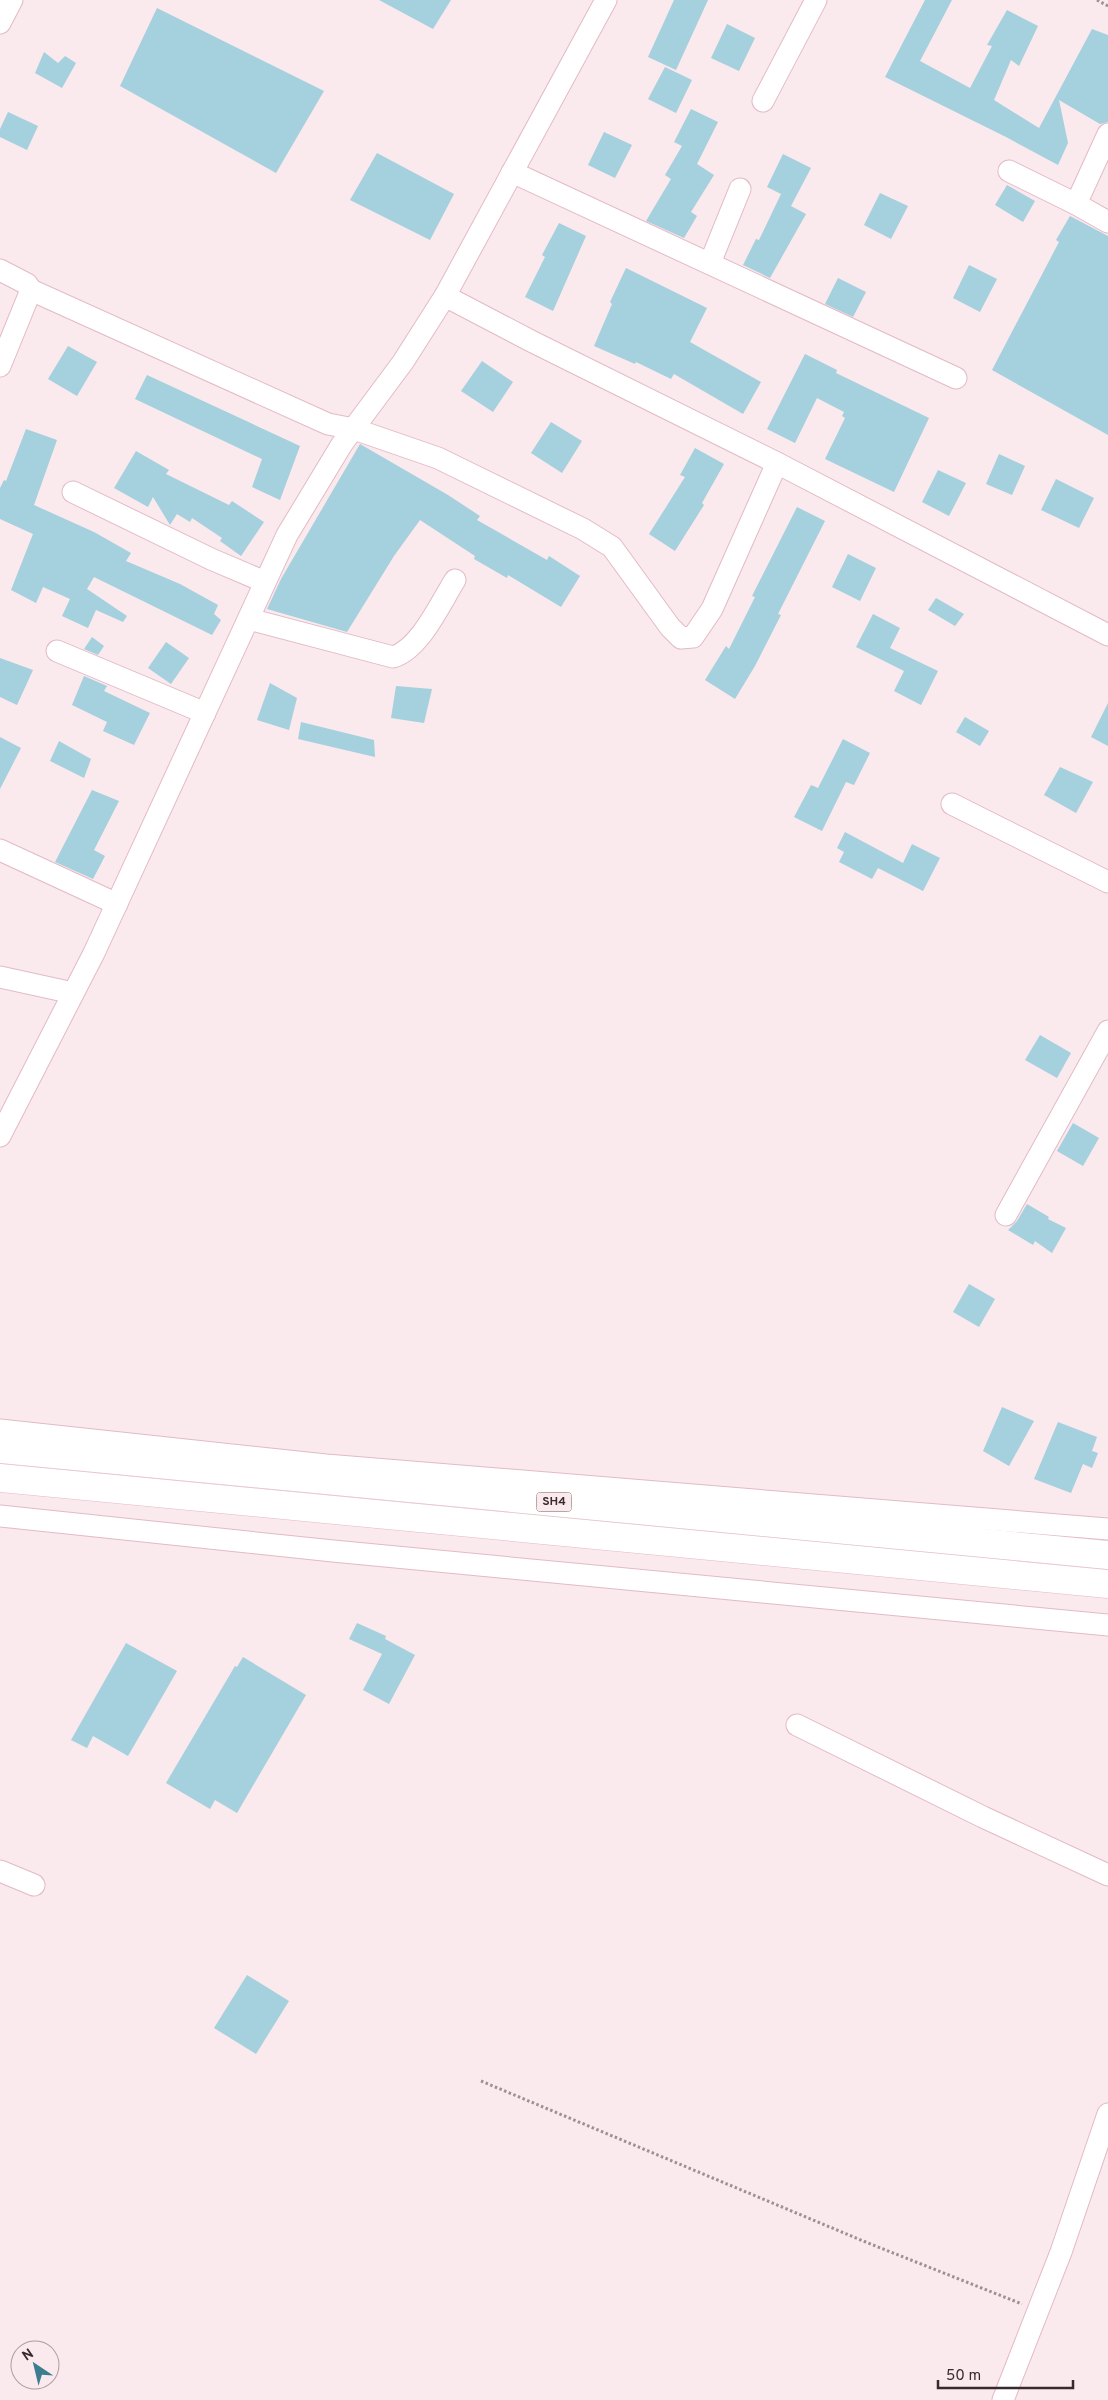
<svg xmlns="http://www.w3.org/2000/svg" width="1108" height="2400" font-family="Overpass,sans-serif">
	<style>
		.building { fill: #a5d0dd }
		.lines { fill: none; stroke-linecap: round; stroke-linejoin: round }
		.minor-casing { stroke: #e3bac5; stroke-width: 23 }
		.highway-casing { stroke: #e3bac5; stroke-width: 29 }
		.path { stroke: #9f8e93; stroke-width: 3; stroke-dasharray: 2.5 2.5; stroke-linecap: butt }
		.minor { stroke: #fff; stroke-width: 21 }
		.highway { stroke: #fff; stroke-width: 28 }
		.labels { text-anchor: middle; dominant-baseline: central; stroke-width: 4.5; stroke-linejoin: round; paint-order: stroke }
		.shield { fill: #fae9ed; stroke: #736367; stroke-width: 1 }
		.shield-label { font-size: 12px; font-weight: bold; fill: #39292e }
	</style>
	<rect width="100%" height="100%" fill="#fae9ed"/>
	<g class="building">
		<path d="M379,0h72l-18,29z"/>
		<path d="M674,0h34l-32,70 -28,-13z"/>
		<path d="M925,0h27l-32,61 50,27 22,-42 -5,-1 20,-35 31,16 -19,40 -8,-6 -17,40 45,28 53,-99 16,6v87l-8,2 -41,-24 9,43 -10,22 -52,-28 -121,-60z"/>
		<path d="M157,8l167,83 -48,82 -156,-87z"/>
		<path d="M727,24l28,14 -16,33 -28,-13z"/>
		<path d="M44,52l14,11 7,-7 11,7 -14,25 -27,-15z"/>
		<path d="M665,67l27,13 -16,33 -28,-14z"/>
		<path d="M691,109l27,13 -21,42 17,11 -23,37 6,4 -13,22 -38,-17 25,-42 -6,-4 17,-29 -8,-4z"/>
		<path d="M8,112l30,14 -11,24 -27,-13v-8z"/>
		<path d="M604,132l28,13 -17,33 -27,-13z"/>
		<path d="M377,153l77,41 -24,46 -80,-40z"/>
		<path d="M783,154l28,14 -20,38 15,8 -36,64 -27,-13 13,-26 3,1 22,-46 -14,-7z"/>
		<path d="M1007,185l28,16 -12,21 -28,-17z"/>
		<path d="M880,193l28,13 -17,33 -27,-14z"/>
		<path d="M1070,216l38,20v199l-116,-65 67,-128 -3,-2z"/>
		<path d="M559,223l27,13 -33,75 -28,-14 20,-40 -3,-2z"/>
		<path d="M969,265l28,14 -17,33 -27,-14z"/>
		<path d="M626,268l81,40 -17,34 71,40 -18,32 -69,-40 -3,5 -35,-17 -1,2 -41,-18 18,-42 -2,-2z"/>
		<path d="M838,278l28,14 -13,25 -28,-13z"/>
		<path d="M68,346l29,16 -20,34 -29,-17z"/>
		<path d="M805,354l32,16 -1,3 93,45 -35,74 -69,-33 20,-41 -3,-2 2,-4 -27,-14 -22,45 -28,-14z"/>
		<path d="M482,361l31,21 -20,30 -32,-21z"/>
		<path d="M147,375l153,71 -20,54 -28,-13 10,-28 -127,-60z"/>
		<path d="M551,422l31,19 -20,32 -31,-20z"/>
		<path d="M26,429l31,11 -23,65 60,27 37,21 -5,8 54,23 38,21 -4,9 7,6 -9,15 -118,-58 -7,12 40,27 -4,6 -27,-12 -8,18 -26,-12 8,-17 -27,-12 -7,16 -25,-13 22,-56 -33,-15v-31l4,-8 2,1z"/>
		<path d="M360,444l88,51 32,21 -3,4 70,40 2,-4 31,20 -19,31 -53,-32 -1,3 -33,-19 1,-3 -55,-36 -26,36 -47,76 -80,-23 14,-30z"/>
		<path d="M695,448l29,16 -22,39 2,2 -29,46 -26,-17 36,-57 -5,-2z"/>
		<path d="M136,451l33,19 -3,4 63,31 3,-4 32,21 -23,34 -21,-15 2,-3 -30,-20 -2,4 -13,-8 -7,11 -17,-28 -5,10 -34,-19z"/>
		<path d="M999,454l26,12 -13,29 -26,-11z"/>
		<path d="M938,470l28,13 -17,33 -27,-14z"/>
		<path d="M1056,479l38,19 -15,30 -38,-18z"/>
		<path d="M797,507l28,14 -47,93 3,1 -26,51 -20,33 -30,-19 21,-34 3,3 26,-52 -3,-1z"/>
		<path d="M848,554l28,14 -16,33 -28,-14z"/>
		<path d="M936,598l28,16 -9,12 -27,-16z"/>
		<path d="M873,614l27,14 -10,20 48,23 -17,34 -27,-14 10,-20 -48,-24z"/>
		<path d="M92,637l12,9 -6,9 -14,-6z"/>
		<path d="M166,642l23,16 -18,26 -23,-16z"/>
		<path d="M0,658l33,12 -16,35 -17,-8z"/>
		<path d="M84,676l23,10 -3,5 46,22 -16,32 -31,-14 4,-9 -35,-17z"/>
		<path d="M270,683l27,15 -8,32 -32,-10z"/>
		<path d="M396,686l36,3 -8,34 -33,-5z"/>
		<path d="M1108,703v43l-17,-9z"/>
		<path d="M965,717l24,14 -9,15 -24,-14z"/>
		<path d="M301,722l73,18 1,17 -77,-18z"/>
		<path d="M0,737l21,11 -21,41z"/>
		<path d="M843,739l27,14 -16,32 -8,-3 -24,49 -28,-14 17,-32 7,3z"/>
		<path d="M59,741l32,18 -7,19 -34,-17z"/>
		<path d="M1060,767l33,15 -17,31 -32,-18z"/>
		<path d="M92,790l27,11 -25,49 11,6 -12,23 -38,-17z"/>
		<path d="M845,832l58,31 9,-19 28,14 -17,33 -45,-23 -6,11 -33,-17 5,-10 -7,-4z"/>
		<path d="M1040,1035l31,18 -14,25 -32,-18z"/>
		<path d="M1073,1123l26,15 -16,28 -26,-15z"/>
		<path d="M1027,1204l22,13 -1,2 18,9 -14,25 -17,-12 -2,4 -25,-15 9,-9z"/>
		<path d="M969,1284l26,15 -16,28 -26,-15z"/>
		<path d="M1002,1407l32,14 -25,45 -26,-15z"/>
		<path d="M1058,1422l39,15 -5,14 6,2 -6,15 -9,-4 -12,29 -37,-14z"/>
		<path d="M357,1623l29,13 -1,3 30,16 -26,49 -26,-14 19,-36 -33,-15z"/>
		<path d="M126,1643l51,28 -49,85 -35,-20 -6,12 -16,-8z"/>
		<path d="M243,1657l63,38 -69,118 -22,-13 -5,9 -44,-26 69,-117 2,1z"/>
		<path d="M247,1975l42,26 -33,53 -42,-26z"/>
	</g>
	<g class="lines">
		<defs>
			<g id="minor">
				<path d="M0,23l12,-23"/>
				<path d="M763,101l53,-101"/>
				<path d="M1009,171l67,33 32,18"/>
				<path d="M512,172l444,206"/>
				<path d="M1076,204l32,-70"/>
				<path d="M710,263l30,-74"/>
				<path d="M0,270l27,14 4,6 -31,76"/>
				<path d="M31,290l297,134 26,5 84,29 145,71 29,18 58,80 11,11 12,-1 19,-28 65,-146"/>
				<path d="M445,296l88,46 244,121 331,172"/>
				<path d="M73,492l138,67 54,23"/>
				<path d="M249,619l144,38c27,-8 47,-53 62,-77"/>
				<path d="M57,651l148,62"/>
				<path d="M952,804l156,78"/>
				<path d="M0,850l117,54"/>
				<path d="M0,977l73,16"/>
				<path d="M0,1136l94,-183 193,-418 55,-91 61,-82 42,-66 161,-296"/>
				<path d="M1006,1215l102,-184"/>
				<path d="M0,1430l326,35 782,64"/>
				<path d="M0,1516l333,35 775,74"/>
				<path d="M797,1725l186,92 125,58"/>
				<path d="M0,1871l34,14"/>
				<path d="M1003,2400l58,-148 47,-138"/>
			</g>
			<g id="highway">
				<path d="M0,1449l1108,106"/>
				<path d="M0,1478l1108,106"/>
			</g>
		</defs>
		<use href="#minor" class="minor-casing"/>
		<use href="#highway" class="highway-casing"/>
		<g class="path">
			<path d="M1097,0l11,6"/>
			<path d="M481,2081l387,162 154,61"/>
		</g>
		<use href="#minor" class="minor"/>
		<use href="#highway" class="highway"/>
	</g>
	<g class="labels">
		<rect class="shield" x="536.5" y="1492.5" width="35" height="19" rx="4"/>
		<g class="shield-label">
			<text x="554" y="1502">SH4</text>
		</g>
	</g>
	<g transform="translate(35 2365) rotate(325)"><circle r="24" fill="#fae9ed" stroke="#ad9ca1"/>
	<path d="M0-4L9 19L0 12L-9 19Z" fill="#3c7e90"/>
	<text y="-8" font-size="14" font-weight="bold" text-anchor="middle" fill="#39292e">N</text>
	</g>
	<path d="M938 2380v8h135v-8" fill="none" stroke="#39292e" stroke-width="2.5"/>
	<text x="946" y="2380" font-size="15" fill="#39292e" stroke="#fae9ed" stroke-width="4" paint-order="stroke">50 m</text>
</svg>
